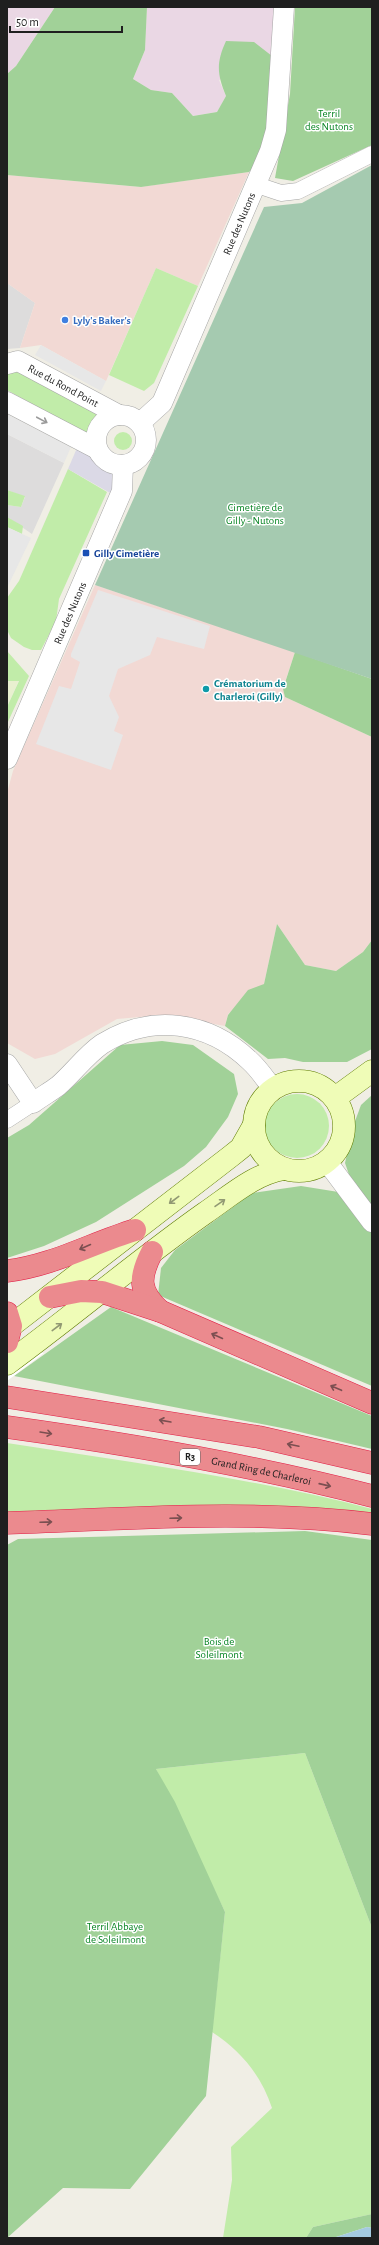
<svg xmlns="http://www.w3.org/2000/svg" width="379" height="2245" font-family="'Alegreya Sans',sans-serif">
	<style>
		.residential { fill: #dddcdc }
		.commercial { fill: #f2d9d4 }
		.industrial { fill: #ead7e4 }
		.farmland { fill: #e9f0d0 }
		.grass { fill: #c1eca9 }
		.forest { fill: #a1d198 }
		.cemetery { fill: #a5cab0 }
		.parking { fill: #e7e7e7 }
		.plaza { fill: #dbd9e6 }
		.water { fill: #a4cae0 }
		.pier { fill: #fff }
		.lines { fill: none; stroke-linecap: round; stroke-linejoin: round }
		.minor-casing { stroke: #a6a6a6; stroke-width: 17 }
		.tertiary-casing { stroke: #a6a6a6; stroke-width: 21 }
		.secondary-casing { stroke: #5e7c00; stroke-width: 23 }
		.motorway-casing { stroke: #e21e46; stroke-width: 23 }
		.minor { stroke: #fff; stroke-width: 16 }
		.tertiary { stroke: #fff; stroke-width: 20 }
		.secondary { stroke: #effcb7; stroke-width: 22 }
		.motorway { stroke: #eb8a8e; stroke-width: 22 }
		.oneway { stroke: #9a9a9a }
		.oneway2 { stroke: #919973 }
		.oneway3 { stroke: #7b4f51 }
		.shop-dot { fill: #3f7fe0; stroke: #fff; stroke-width: 1.5 }
		.transit-dot { fill: #1a4fb4; stroke: #fff; stroke-width: 1.5 }
		.culture-dot { fill: #0f9aa8; stroke: #fff; stroke-width: 1.5 }
		.labels { text-anchor: middle; dominant-baseline: central; stroke-width: 3; stroke-linejoin: round; paint-order: stroke }
		.shield { fill: #fff; stroke: #626262; stroke-width: 1 }
		.shield-label { font-size: 10px; font-weight: bold; fill: #1f1f1f }
		.park-label { font-size: 11px; fill: #078423; stroke: #fff }
		.street-label { font-size: 11px; fill: #1f1f1f; stroke: #fff }
		.shop-label { font-size: 11px; font-weight: bold; fill: #366cbe; stroke: #fff; text-anchor: start }
		.transit-label { font-size: 11px; font-weight: bold; fill: #164399; stroke: #fff; text-anchor: start }
		.culture-label { font-size: 11px; font-weight: bold; fill: #0d838f; stroke: #fff; text-anchor: start }
	</style>
	<rect width="100%" height="100%" fill="#f0eee5"/>
	<g class="residential">
		<path d="M7,283l28,20 -15,45 -13,1z"/>
		<path d="M7,434l57,29 -32,71 -25,-17v-12l14,2 4,-10 -18,-7z"/>
	</g>
	<g class="commercial">
		<path d="M249,172l-51,114 -42,-18 -50,113 -65,-36 -21,3 15,-45 -28,-20v-108l133,12z"/>
		<path d="M95,585l200,67 -12,36 2,9 87,40v203l-9,12 -27,19 -31,-6 -28,-41 -13,60 -36,30 -3,12 -62,-11 -46,4 -62,35 -20,5 -28,-16v-250l6,-22z"/>
	</g>
	<g class="industrial">
		<path d="M7,7h48l-39,59 -9,8z"/>
		<path d="M147,7h129l-4,49 -53,24 7,16 -9,16 -24,4 -21,-23 -21,-3 -18,-11 12,-29z"/>
	</g>
	<path class="farmland" d="M19,680l-12,27v-26z"/>
	<g class="grass">
		<path d="M156,268l42,18 -44,97 -10,8 -35,-16z"/>
		<path d="M12,371l12,3 74,41 -10,20 -81,-45v-17z"/>
		<circle cx="123" cy="441" r="9"/>
		<path d="M68,469l39,23 -48,107 -3,22 -15,29h-9l-8,-3 -13,-9 -4,-8v-32l12,-17z"/>
		<path d="M7,490l18,6 -4,11 -14,-2z"/>
		<path d="M7,517l16,9 -1,8 -15,-7z"/>
		<path d="M7,651l22,25 -22,48v-17l12,-26h-12z"/>
		<circle cx="297" cy="1126" r="32"/>
		<path d="M7,1443c122,19 245,35 365,66v4c-121,-13 -243,-4 -365,0z"/>
		<path d="M305,1753l67,175v286l-59,13 -7,11h-83l9,-58 -1,-33 41,-39c-11,-33 -31,-57 -60,-76l13,-120 -69,-143z"/>
	</g>
	<g class="forest">
		<path d="M55,7h92l-2,43 -12,29 18,11 21,3 21,23 24,-4 9,-16c-9,-22 -10,-33 0,-55l28,1 18,14 -4,73 -4,28 -15,15 -108,15 -134,-12v-101l9,-8z"/>
		<path d="M295,7h77v138l-79,36 -18,-3 15,-84z"/>
		<path d="M295,652l77,27v58l-87,-40 -2,-8z"/>
		<path d="M277,924l28,41 31,6 27,-19 9,-12v109l-25,13h-44l-18,-4 -17,1 -43,-33 3,-11 20,-25 16,-6z"/>
		<path d="M162,1041l31,4 41,29 4,20 -10,23 -22,30 -22,19 -88,56 -52,24 -37,12v-120l22,-13 91,-80z"/>
		<path d="M372,1095v113l-18,-19 -9,-26 9,-39 7,-19z"/>
		<path d="M301,1186l50,8 21,34v158l-214,-91 3,-27 14,-18 77,-57z"/>
		<path d="M111,1307l261,109v33l-85,-20 -273,-53z"/>
		<path d="M305,1531l67,9v388l-67,-175 -149,16 19,33 50,110 -19,184 -76,93 -67,-1 -56,50v-693l11,-6z"/>
		<path d="M372,2214v14l-5,-1 -34,11h-27l7,-11z"/>
	</g>
	<path class="cemetery" d="M372,165v514l-277,-94 169,-378 38,-4z"/>
	<g class="parking">
		<path d="M41,345l65,36 -5,10 -66,-36z"/>
		<path d="M7,414l64,33 -7,16 -57,-29z"/>
		<path d="M7,527l24,11 -24,50z"/>
		<path d="M98,590l112,36 -6,23 -47,-12 -7,18 -32,14 -9,27 10,21 -5,14 9,4 -12,35 -75,-26 23,-58 12,3 9,-27 -9,-5v-3z"/>
	</g>
	<path class="plaza" d="M80,441l29,22 8,3 2,32 -51,-29z"/>
	<path class="water" d="M367,2227l5,1v10h-39z"/>
	<path class="pier" d="M7,1348l37,5 -37,28z"/>
	<g class="lines">
		<defs>
			<g id="minor">
				<path d="M257,185l24,8 17,-2 74,-37"/>
				<path d="M7,1120l26,-17"/>
			</g>
			<g id="tertiary">
				<path id="s1" d="M7,364l11,-3 101,54"/>
				<path d="M7,402l90,47"/>
				<circle cx="121" cy="440" r="25"/>
				<path id="s2" d="M140,423l22,-20 108,-252 6,-21 8,-123"/>
				<path id="s3" d="M7,759l115,-268 1,-26"/>
				<path d="M7,1064l26,39c8,-6 17,-11 25,-17 15,-13 28,-31 44,-42 50,-31 106,-23 148,17 9,8 16,19 23,28"/>
				<path d="M327,1162l45,60"/>
			</g>
			<g id="secondary">
				<circle cx="299" cy="1126" r="45"/>
				<path d="M335,1098l37,-27"/>
				<path d="M7,1329l224,-173 10,-8 13,-23"/>
				<path d="M7,1364c67,-49 130,-103 198,-151 25,-17 49,-39 79,-44"/>
			</g>
			<g id="motorway">
				<path d="M152,1252c-13,25 -14,39 8,59"/>
				<path d="M7,1271c45,-5 85,-28 128,-41"/>
				<path d="M50,1297l31,-6 21,1 58,19 212,92"/>
				<path d="M7,1313l4,13 -4,16"/>
				<path d="M7,1397l252,40 113,26"/>
				<path id="s4" d="M7,1427c123,17 245,38 365,69"/>
				<path d="M7,1523c121,-4 244,-14 365,1"/>
			</g>
		</defs>
		<use href="#minor" class="minor-casing"/>
		<use href="#tertiary" class="tertiary-casing"/>
		<use href="#secondary" class="secondary-casing"/>
		<use href="#motorway" class="motorway-casing"/>
		<use href="#minor" class="minor"/>
		<use href="#tertiary" class="tertiary"/>
		<use href="#secondary" class="secondary"/>
		<use href="#motorway" class="motorway"/>
	</g>
	<defs><path id="oneway-shaft" d="M-6 0H5M1.5-3L5.5 0L1.5 3" fill="none" stroke-width="1.6" stroke-linecap="round" stroke-linejoin="round"/></defs>
	<use class="oneway" href="#oneway-shaft" transform="translate(42 420) rotate(28)"/>
	<g class="oneway2">
		<use href="#oneway-shaft" transform="translate(174 1200) rotate(143)"/>
		<use href="#oneway-shaft" transform="translate(220 1203) rotate(-35)"/>
		<use href="#oneway-shaft" transform="translate(57 1327) rotate(-37)"/>
	</g>
	<g class="oneway3">
		<use href="#oneway-shaft" transform="translate(85 1247) rotate(156)"/>
		<use href="#oneway-shaft" transform="translate(217 1336) rotate(-156)"/>
		<use href="#oneway-shaft" transform="translate(336 1388) rotate(-157)"/>
		<use href="#oneway-shaft" transform="translate(165 1421) rotate(-170)"/>
		<use href="#oneway-shaft" transform="translate(46 1433) rotate(9)"/>
		<use href="#oneway-shaft" transform="translate(293 1445) rotate(-168)"/>
		<use href="#oneway-shaft" transform="translate(325 1485) rotate(13)"/>
		<use href="#oneway-shaft" transform="translate(176 1518) rotate(-2)"/>
		<use href="#oneway-shaft" transform="translate(46 1522) rotate(-2)"/>
	</g>
	<circle class="shop-dot" cx="65" cy="320" r="4"/>
	<rect class="transit-dot" x="82" y="549" width="8" height="8" rx="2"/>
	<circle class="culture-dot" cx="206" cy="689" r="4"/>
	<g class="labels">
		<rect class="shield" x="180" y="1449" width="20" height="16" rx="3"/>
		<g class="shield-label">
			<text x="190" y="1457">R3</text>
		</g>
		<g class="park-label">
			<text x="329" y="113">Terril<tspan x="329" dy="13">des Nutons</tspan></text>
			<text x="255" y="507">Cimetière de<tspan x="255" dy="13">Gilly - Nutons</tspan></text>
			<text x="219" y="1641">Bois de<tspan x="219" dy="13">Soleilmont</tspan></text>
			<text x="115" y="1926">Terril Abbaye<tspan x="115" dy="13">de Soleilmont</tspan></text>
		</g>
		<g class="street-label">
			<text stroke="none"><textPath href="#s2" startOffset="225">Rue des Nutons</textPath></text>
			<text stroke="none"><textPath href="#s1" startOffset="63">Rue du Rond Point</textPath></text>
			<text stroke="none"><textPath href="#s3" startOffset="159">Rue des Nutons</textPath></text>
			<text stroke="none"><textPath href="#s4" startOffset="258">Grand Ring de Charleroi</textPath></text>
		</g>
		<g class="shop-label">
			<text x="73" y="320">Lyly's Baker's</text>
		</g>
		<g class="transit-label">
			<text x="94" y="553">Gilly Cimetière</text>
		</g>
		<g class="culture-label">
			<text x="214" y="683">Crématorium de<tspan x="214" dy="13">Charleroi (Gilly)</tspan></text>
		</g>
	</g>
	<rect width="379" height="2245" fill="none" stroke="#1f1f1f" stroke-width="16"/>
	<path d="M10 26v6h112v-6" fill="none" stroke="#1f1f1f" stroke-width="2"/>
	<text x="16" y="26" font-size="12" fill="#1f1f1f" stroke="#ffffff" stroke-width="3" paint-order="stroke">50 m</text>
</svg>
